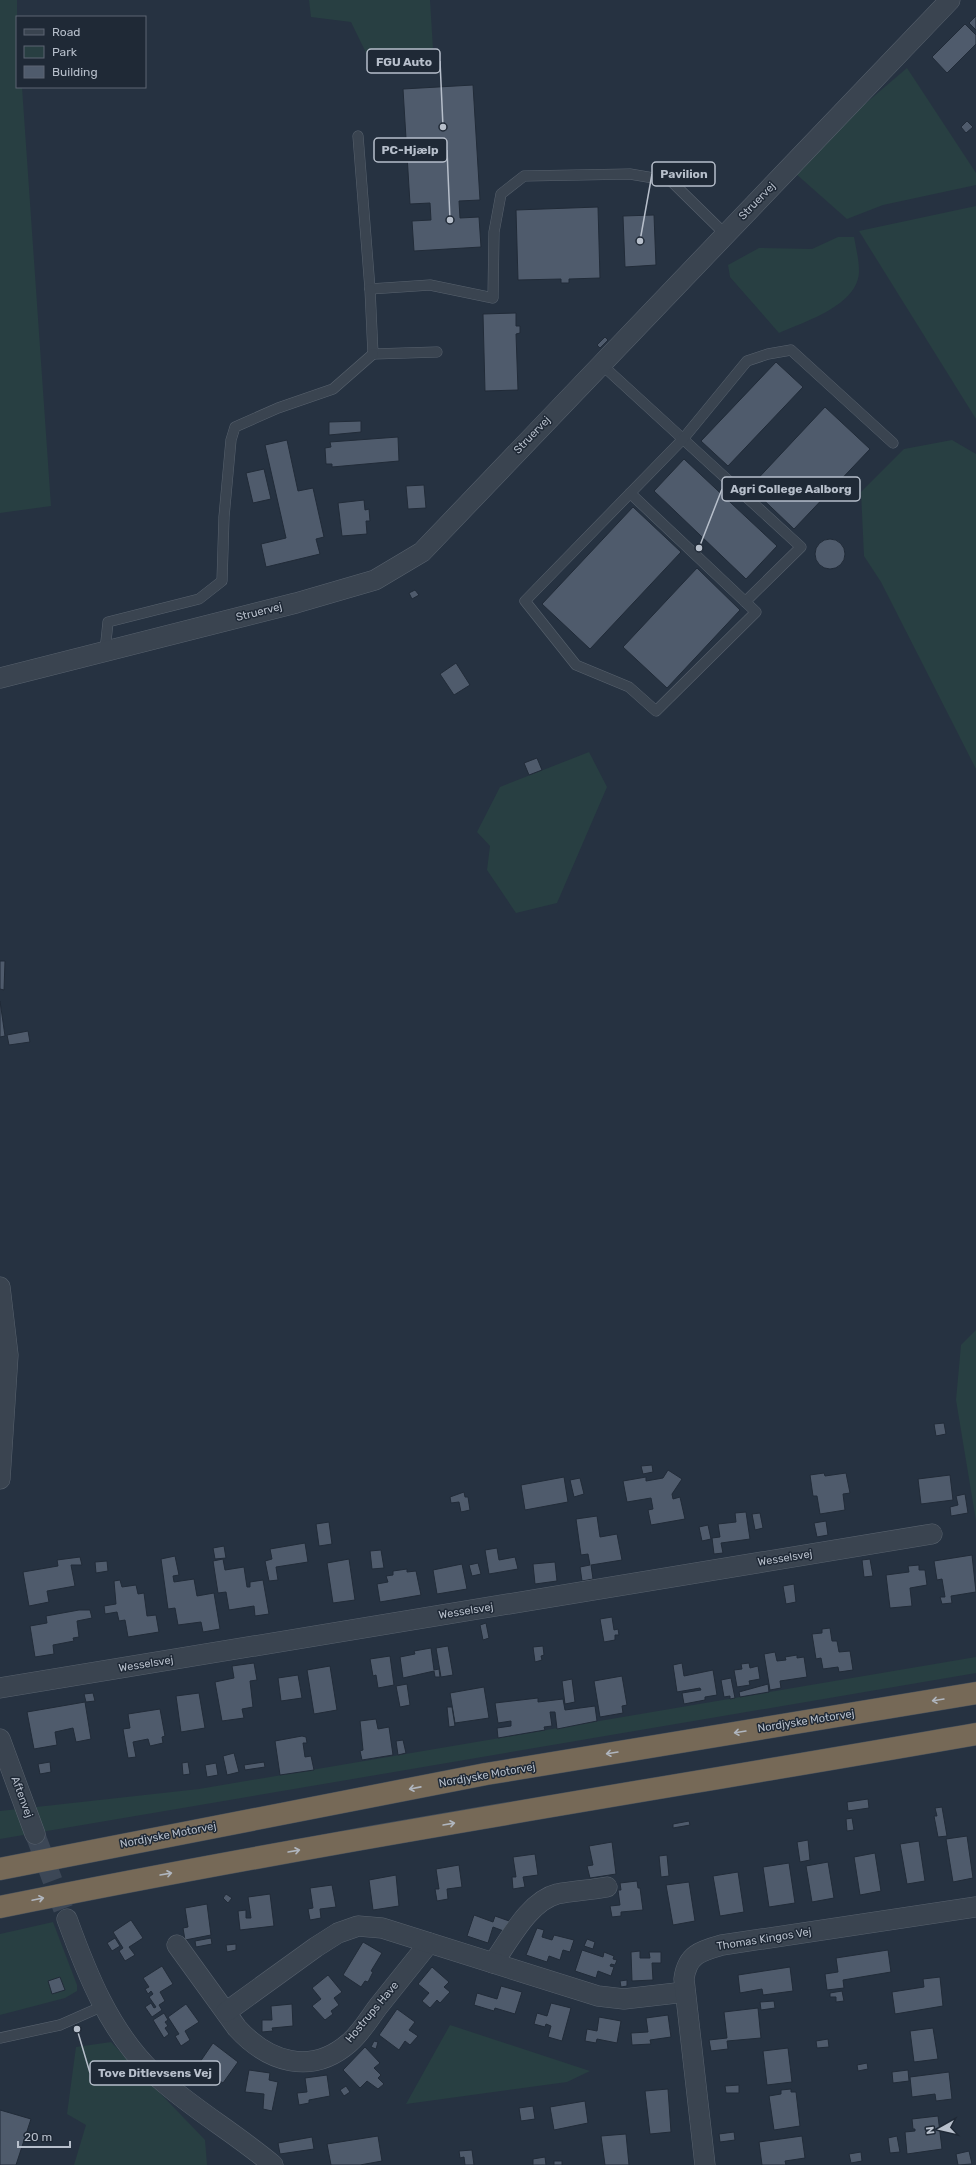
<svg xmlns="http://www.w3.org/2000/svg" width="976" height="2165" font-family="Rubik,sans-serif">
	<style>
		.green { fill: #283f42 }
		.building { fill: #4f5b6c; stroke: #212b38 }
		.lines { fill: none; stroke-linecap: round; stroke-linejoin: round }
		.street-tunnel { stroke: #3c4756; stroke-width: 20; stroke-dasharray: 20 10; stroke-linecap: butt }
		.lane-casing { stroke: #58626e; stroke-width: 11 }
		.street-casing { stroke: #58626e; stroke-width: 21 }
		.highway-casing { stroke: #454f5b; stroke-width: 23 }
		.lane { stroke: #3a4450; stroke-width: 10 }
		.street { stroke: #3a4450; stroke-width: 20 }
		.highway { stroke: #766957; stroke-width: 22 }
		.oneway { stroke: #b0b6bf }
		.labels { text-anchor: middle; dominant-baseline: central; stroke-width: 3; stroke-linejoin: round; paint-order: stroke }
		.street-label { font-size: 11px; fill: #b7bfcb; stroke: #1f2936 }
		.leader { fill: none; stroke: #b7bfcb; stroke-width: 1.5 }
		.callout-dot { fill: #b7bfcb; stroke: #1f2936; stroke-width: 1.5 }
		.callout { fill: #1f2936; stroke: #b7bfcb; stroke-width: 1.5 }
		.callout-label { font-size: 12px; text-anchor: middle; font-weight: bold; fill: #b7bfcb }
	</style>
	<rect width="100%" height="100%" fill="#263241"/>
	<g class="green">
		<path d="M0,0h17v87h5l29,419 -51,7z"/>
		<path d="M309,0h121l3,49 -8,22 -53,-6 -21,-43 -40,-5z"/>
		<path d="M907,68l69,105v12l-93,20 -36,14 -52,-46 57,-58z"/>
		<path d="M976,206v213l-117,-188z"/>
		<path d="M838,237h16c2,11 5,23 5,34 0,34 -55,51 -80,62l-49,-56 -2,-12 31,-17 53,1z"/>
		<path d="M952,440l24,14v315l-95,-187 -17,-26 -3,-64 43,-43z"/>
		<path d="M589,752l18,35 -50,116 -41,10 -29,-43 3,-24 -13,-14 23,-45z"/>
		<path d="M976,1330v191l-20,-121 5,-55z"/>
		<path d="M976,1657v16l-976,166v-28l199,-22z"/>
		<path d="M53,1922l24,63v6l-12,7 -65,17v-81z"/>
		<path d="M450,2025l140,46 -23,11 -161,22z"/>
		<path d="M111,2042l94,98 2,25h-133l12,-40 -19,-11 9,-67z"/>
	</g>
	<g class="building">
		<path d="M976,16v14l-7,-7z"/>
		<path d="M965,24l11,11v9l-29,29 -15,-16z"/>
		<path d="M473,85l7,115 -21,1 1,17 19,-1 2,30 -67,4 -2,-30 19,-1 -1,-17 -20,1 -7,-115z"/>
		<path d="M967,121l6,6 -7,6 -5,-6z"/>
		<path d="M598,207l2,71 -31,1v4h-8v-4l-43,1 -2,-70z"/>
		<path d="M654,215l2,50 -31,2 -2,-51z"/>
		<path d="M516,313v13h4v7l-4,1 2,56 -33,1 -2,-77z"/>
		<path d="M605,337l3,3 -8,8 -3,-3z"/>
		<path d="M776,362l27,25 -75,79 -27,-25z"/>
		<path d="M825,407l45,42 -76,80 -44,-42z"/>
		<path d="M361,421v11l-32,3v-13z"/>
		<path d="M398,437l1,24 -67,6v-3h-6l-1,-16 6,-1 -1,-5z"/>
		<path d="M287,440l11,51 15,-3 11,49 -8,2 4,15 -54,13 -5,-23 25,-6 -21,-93z"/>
		<path d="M684,459l93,87 -31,33 -92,-88z"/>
		<path d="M264,469l7,30 -18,4 -7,-30z"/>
		<path d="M424,485l2,23 -18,1 -2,-23z"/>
		<path d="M364,500l1,10 4,-1 1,12h-4l1,13 -25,2 -4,-33z"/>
		<path d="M633,507l48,45 -91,97 -48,-45z"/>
		<circle cx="830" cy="554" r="15"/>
		<path d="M697,568l43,42 -73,78 -44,-41z"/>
		<path d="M415,590l4,5 -7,4 -3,-6z"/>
		<path d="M456,663l14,22 -16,10 -14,-21z"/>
		<path d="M537,758l5,12 -13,5 -5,-12z"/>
		<path d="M0,961h5l-1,29 -4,-1z"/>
		<path d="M0,1001l5,35 -5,1z"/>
		<path d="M28,1031l2,11 -21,3 -2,-10z"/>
		<path d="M944,1423l2,11 -10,2 -2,-12z"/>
		<path d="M652,1465l1,7 -10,2 -2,-8z"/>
		<path d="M668,1470l14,9 -10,15 1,5 7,-2 5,22 -34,6 -3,-15 5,-1 -2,-11 -24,4 -4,-21 23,-4v4l17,-3z"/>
		<path d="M824,1473l1,3 21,-3 4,20 -7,1 2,16 -25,4 -3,-18h-4l-3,-21z"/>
		<path d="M950,1475l3,25 -32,4 -3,-25z"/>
		<path d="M564,1477l4,25 -43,8 -4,-25z"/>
		<path d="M580,1478l4,16 -10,3 -4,-17z"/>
		<path d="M464,1492l1,5h3l2,13 -9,2 -2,-10 -8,1 -1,-6z"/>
		<path d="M965,1494l3,19 -17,3 -1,-9 8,-2 -2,-9z"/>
		<path d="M746,1512l4,27 -29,4 2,10 -9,1 -2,-16 8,-1 -2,-13 18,-2 -1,-9z"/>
		<path d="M760,1513l3,15 -8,2 -3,-16z"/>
		<path d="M597,1516l3,21 17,-3 5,26 -31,5 2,14 -11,2 -2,-14 10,-2 -2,-11 -7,1 -5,-36z"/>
		<path d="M826,1521l2,14 -11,2 -3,-14z"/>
		<path d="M329,1522l3,22 -13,2 -3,-22z"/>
		<path d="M708,1525l3,14 -9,2 -3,-14z"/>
		<path d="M305,1543l3,19 -32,5 2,13 -9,1 -4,-20 7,-2 -2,-10z"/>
		<path d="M224,1546l2,12 -11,1 -2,-11z"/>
		<path d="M497,1548l2,12 16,-3 3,12 -29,5 -4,-24z"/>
		<path d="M381,1550l3,18 -12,1 -2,-18z"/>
		<path d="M972,1555l4,37 -25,4 1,7 -10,1 -2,-7h5l-3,-18 -5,1 -3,-19z"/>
		<path d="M175,1556l4,19 -6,1 1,6 20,-3 3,17 17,-3 6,36 -17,3 -2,-10 -23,3 -3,-17 -7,1 -7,-50z"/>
		<path d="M80,1557l2,8h-11l4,21 -28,5 2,11 -20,4 -6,-34 35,-6 -1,-6z"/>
		<path d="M223,1559l2,11 19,-3 3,20h3v-5l13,-2 6,34 -14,2 -1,-10 -25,4 -3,-18 -8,1 -5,-32z"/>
		<path d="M349,1559l6,41 -22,3 -6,-40z"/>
		<path d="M870,1559l3,17 -9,1 -2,-17z"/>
		<path d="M107,1561l1,10 -12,2 -1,-11z"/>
		<path d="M555,1562l2,19 -22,3 -2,-20z"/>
		<path d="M478,1563l3,11 -9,2 -3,-11z"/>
		<path d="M462,1564l5,25 -30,5 -4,-24z"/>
		<path d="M919,1565v5h6l2,15 -17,3 2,18 -22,2 -4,-33 23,-3 -1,-6z"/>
		<path d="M407,1569v3l9,-1 5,24 -41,7 -3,-18 11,-2 -2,-6 7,-1v-4z"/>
		<path d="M120,1580l2,7 14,-2 2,9 6,-1 3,23 9,-1 3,17 -31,5 -3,-17 -6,1 -2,-9 -12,2 -1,-8 12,-2 -2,-23z"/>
		<path d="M794,1584l2,18 -10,2 -3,-18z"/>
		<path d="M79,1610h11l2,8 -15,3 2,16 -6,1 1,3 -21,4 1,9 -19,3 -5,-31 17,-3 -1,-7z"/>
		<path d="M612,1617l2,13 4,-1 1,6h-4v5l-11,2 -4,-23z"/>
		<path d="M486,1623l3,15 -6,2 -3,-15z"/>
		<path d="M830,1628l2,13h5l2,11 11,-1 3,19 -14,2 -1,-5 -15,2 -2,-11 -5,1 -4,-25 10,-1v-4z"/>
		<path d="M448,1646l5,29 -12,2 -5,-29z"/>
		<path d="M543,1646l1,9 -3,1 1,4 -7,2 -2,-15z"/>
		<path d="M431,1648l3,22 5,-1 1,8h-5l-1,-6 -31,7 -3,-21 15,-3 -1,-3z"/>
		<path d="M775,1652l2,9 9,-1 -1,-3 12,-2v3l7,-1 3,20 -27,4 1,7 -11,2 -6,-36z"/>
		<path d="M390,1656l4,29 -16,3 -2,-13 -3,1 -3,-17z"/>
		<path d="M254,1663l3,17 -7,1 3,26 -11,2 2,9 -22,3 -7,-39 19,-4 -2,-12z"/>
		<path d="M682,1663l2,13 29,-6 4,25 -12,2v3l-21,4 -2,-11 19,-3 -1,-2 -23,4 -4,-27z"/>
		<path d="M749,1663l1,5 8,-2 2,13 -11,2 1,4 -13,2 -3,-17 8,-1 -1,-5z"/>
		<path d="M330,1666l7,44 -23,4 -7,-44z"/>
		<path d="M298,1675l4,23 -21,3 -3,-23z"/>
		<path d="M622,1676l5,29 -5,1 1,7 -23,4 -6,-36z"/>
		<path d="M731,1678l4,20 -5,1v-3l-6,1 -3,-17z"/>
		<path d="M572,1679l3,23 -10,2 -3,-23z"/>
		<path d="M407,1684l3,21 -10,2 -4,-21z"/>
		<path d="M768,1684l1,8 -29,5 -1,-5z"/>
		<path d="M484,1687l5,31 -34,5 -5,-30z"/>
		<path d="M93,1693l2,8 -9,1 -2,-8z"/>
		<path d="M199,1693l6,35 -24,4 -5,-36z"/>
		<path d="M538,1698v4l25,-3 2,11 30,-4 2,15 -40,8 -2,-17h-5l2,14 -8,1 1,3 -47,8 -1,-10 14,-2v-5l-13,2 -3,-20z"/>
		<path d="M85,1702l6,37 -15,3 -3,-14 -18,4 2,13 -23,4 -7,-37z"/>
		<path d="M447,1707h5l3,19 -6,1z"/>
		<path d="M160,1709l5,27 -3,1 1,6 -13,3 -2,-7 -15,3 3,15 -8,1 -5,-29 7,-1 -2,-14z"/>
		<path d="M376,1719l2,10 11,-2 4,28 -31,5 -2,-9 3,-1 -3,-29z"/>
		<path d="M302,1736l4,1 1,6h-4l2,14 6,-1 3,14 -34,5 -5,-34z"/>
		<path d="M403,1740l3,13 -8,2 -2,-14z"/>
		<path d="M234,1753l5,19 -12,3 -4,-19z"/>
		<path d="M50,1762l1,10 -11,2 -2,-10z"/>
		<path d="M188,1762l2,12 -7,1 -1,-12z"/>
		<path d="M264,1762l1,5 -20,3 -1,-5z"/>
		<path d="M216,1763l2,12 -11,2 -2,-12z"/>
		<path d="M868,1799l1,9 -21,3 -1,-9z"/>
		<path d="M942,1807l5,29 -9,1 -4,-21h3l-2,-8z"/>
		<path d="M852,1818l2,12 -7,1 -1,-12z"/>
		<path d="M689,1821l1,4 -17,3v-4z"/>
		<path d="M967,1836l6,42 -20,4 -7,-43z"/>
		<path d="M808,1840l2,20 -10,2 -3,-20z"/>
		<path d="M919,1841l6,40 -18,3 -7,-40z"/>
		<path d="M612,1842l4,32 -26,4 -3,-12 6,-1 -4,-19z"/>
		<path d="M875,1853l6,38 -21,4 -6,-38z"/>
		<path d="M535,1854l3,21 -15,2 2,10 -12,2 -1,-12h4l-3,-20z"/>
		<path d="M667,1855l2,21 -8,1 -2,-21z"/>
		<path d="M828,1862l6,36 -22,4 -6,-36z"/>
		<path d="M789,1863l6,40 -26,4 -6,-40z"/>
		<path d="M459,1865l3,22 -15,2 1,10 -11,2 -2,-12h4l-3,-20z"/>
		<path d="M738,1872l6,40 -24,4 -7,-40z"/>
		<path d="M396,1875l3,31 -26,4 -4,-30z"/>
		<path d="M637,1881l1,7h2l3,22 -22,2v4l-9,1 -2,-11 10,-1 -2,-15h3l-1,-7z"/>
		<path d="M689,1882l6,39 -22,4 -7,-40z"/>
		<path d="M332,1885l4,22 -16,2 1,9 -11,2 -2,-11 5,-1 -3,-20z"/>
		<path d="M226,1894l6,4 -4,5 -5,-5z"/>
		<path d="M270,1894l4,32 -34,4 -2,-19 8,-1v8h5l-3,-21z"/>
		<path d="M207,1904l4,31 -26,5 -2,-12 5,-1 -3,-19z"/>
		<path d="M474,1915l19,7 2,-6 17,6 -3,11 -16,-6 -5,16 -21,-7z"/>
		<path d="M131,1920l12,18 -14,9 6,8 -10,6 -6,-10 4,-3 -10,-16z"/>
		<path d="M537,1928l7,2 -2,7 10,3 2,-5 20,5 -4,12 -7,-2 -3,10 -11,-4 -2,6 -21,-7z"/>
		<path d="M115,1938l5,8 -8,5 -5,-8z"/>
		<path d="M211,1938l1,6 -16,3 -1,-6z"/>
		<path d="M587,1939l8,3 -2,7 -9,-3z"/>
		<path d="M363,1942l19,11 -11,18 2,1 -5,10 -3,-1 -4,6 -18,-12z"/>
		<path d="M236,1944v6l-9,2 -1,-7z"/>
		<path d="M582,1950l21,7 1,-5 10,4 -1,3 4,1 -2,5 -4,-1 -1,2 4,1 -3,9 -13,-5 -2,7 -21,-7z"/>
		<path d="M888,1950l3,22 -48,8 1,8 -17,2 -2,-16 13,-2 -2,-14z"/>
		<path d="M640,1951v7h10l-1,-6h12v11h-9l1,17 -21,1 -1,-29z"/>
		<path d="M162,1966l11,18 -13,8 5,9 -6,4 3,5 -10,7 -7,-10 6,-4 3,5 2,-1 -7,-10 4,-3 -2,-3 -3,3 -3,-5 4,-2 -6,-9z"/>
		<path d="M432,1967l17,15 -5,5 6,5 -10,11 -3,-3 -7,8 -8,-7 7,-8 -11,-9z"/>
		<path d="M790,1967l3,24 -30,4 -1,-6 -22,4 -2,-18z"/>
		<path d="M328,1975l14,17 -8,6 5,7 -8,6 2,3 -8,6 -13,-14 9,-7 -9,-11z"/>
		<path d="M60,1977l5,13 -13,4 -4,-13z"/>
		<path d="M940,1977l3,29 -48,8 -3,-22 32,-5 -1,-8z"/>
		<path d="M627,1980v6l-6,1 -1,-6z"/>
		<path d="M501,1986l21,6 -7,22 -20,-6 -1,3 -20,-6 3,-12 20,6z"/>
		<path d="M842,1991l2,10 -8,1v-5h-6v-4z"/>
		<path d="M774,2001l1,7 -14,2 -1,-8z"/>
		<path d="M551,2003l20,5 -9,33 -14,-4 3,-11 -5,-2 -1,3 -11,-3 3,-11 10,3z"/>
		<path d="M186,2004l13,18 -14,9 5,9 -9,6 -6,-10 4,-2 -11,-17z"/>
		<path d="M292,2004l1,22 -21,2 1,3 -11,1v-12h10l-1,-14z"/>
		<path d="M758,2008l3,30 -34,3 1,8 -17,2 -2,-11 18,-2 -3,-26z"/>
		<path d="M397,2009l18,13 -6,8 9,6 -8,9 -5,-4 -6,9 -20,-15z"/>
		<path d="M164,2013l4,7 -3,2 3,4 -3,2 4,6 -5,4 -11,-18z"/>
		<path d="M668,2015l3,22 -21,3 1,4 -19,1 -1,-12 17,-1 -2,-14z"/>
		<path d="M599,2017l22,4 -4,22 -20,-4 -1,4 -11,-2 2,-12 10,2z"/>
		<path d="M933,2028l5,31 -24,3 -4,-31z"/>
		<path d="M828,2039l1,8 -12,1 -1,-7z"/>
		<path d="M374,2041l4,1 -2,7 -5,-2z"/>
		<path d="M213,2043l25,19 -15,21 -10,-6 3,-4 -16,-11z"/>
		<path d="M365,2047l15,16 -6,5 7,7 -3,3 6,6 -6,5 -11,-8 -7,7 -17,-18z"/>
		<path d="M788,2048l4,34 -25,3 -4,-34z"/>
		<path d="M867,2063l1,6 -10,2 -1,-6z"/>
		<path d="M249,2070l21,3 -1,7 9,2 -6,29 -9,-2 1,-15 -19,-2z"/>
		<path d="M908,2070l1,11 -16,2 -1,-11z"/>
		<path d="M949,2072l3,27 -16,2 -1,-7 -23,3 -2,-20z"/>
		<path d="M327,2075l3,21 -21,4v3l-10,2 -2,-12 10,-1 -2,-14z"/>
		<path d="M739,2085v8h-13l-1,-7z"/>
		<path d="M346,2086l4,6 -6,4 -4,-6z"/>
		<path d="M668,2089l3,43 -21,2 -5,-43z"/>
		<path d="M791,2089v3h5l4,34 -26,4 -5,-34 12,-2v-4z"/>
		<path d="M585,2101l3,22 -34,7 -4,-23z"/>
		<path d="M533,2106l2,13 -14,2 -2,-13z"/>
		<path d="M0,2110l31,9 -15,46h-16z"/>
		<path d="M938,2116l4,33 -35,5 -2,-22 10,-1v-2h-2l-1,-10z"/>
		<path d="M734,2132l1,8 -15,2 -1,-8z"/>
		<path d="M626,2134l3,31h-24l-4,-29z"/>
		<path d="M378,2136l4,25 -22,4h-29l-4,-21z"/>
		<path d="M802,2136l3,22 -20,3 1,4h-24l-3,-23z"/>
		<path d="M897,2136l3,16 -10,1 -2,-15z"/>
		<path d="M312,2137l2,12 -34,5 -2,-11z"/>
		<path d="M472,2150l2,15h-9l-1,-8 -4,1 -1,-7z"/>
		<path d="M969,2151l3,13 -14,1 -2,-11z"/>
		<path d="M861,2152l1,9 -11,2 -2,-9z"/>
		<path d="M545,2157l1,8h-13v-6z"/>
		<rect x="554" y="2161" width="8" height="4"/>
	</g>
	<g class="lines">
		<path class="street-tunnel" d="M35,1834l32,85"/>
		<defs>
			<g id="lane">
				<path d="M358,136l12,153 60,-4 63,13 1,-66 7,-38 23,-18 106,-2 41,7 54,53"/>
				<path d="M370,289l3,65 64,-2"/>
				<path d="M601,364l200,183 -56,55"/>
				<path d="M630,493l126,119 -100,99 -27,-24 -53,-22 -51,-64 158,-162 64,-78 21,-7 23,-4 102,93"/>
				<path d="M105,651l3,-29 91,-23 23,-18 2,-64 7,-77 4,-13 43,-19 55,-19 40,-35"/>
				<path d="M0,2038l60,-13 43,-19"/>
			</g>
			<g id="street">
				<path d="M0,678l296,-75 79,-23 47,-28 528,-552"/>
				<path d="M0,1287l8,68 -8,124"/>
				<path d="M0,1688l932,-154"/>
				<path d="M0,1739l35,95"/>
				<path d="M67,1919c20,55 42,111 85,153 37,35 82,60 121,93"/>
				<path d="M177,1945l60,83c31,34 74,48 112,15 13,-11 22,-28 32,-40 16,-20 32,-40 48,-60"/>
				<path d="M493,1963c16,-22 36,-62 64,-69 16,-3 33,-4 50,-7"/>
				<path d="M226,2012l90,-65 22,-14 20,-7 24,2 216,68 26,3 61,-7"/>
				<path d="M705,2165l-21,-186c3,-24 16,-28 38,-34l254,-38"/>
			</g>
			<g id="highway">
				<path d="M0,1869l486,-95 490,-81"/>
				<path d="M0,1907c324,-66 650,-116 976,-173"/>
			</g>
		</defs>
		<use href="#lane" class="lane-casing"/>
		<use href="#street" class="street-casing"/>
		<use href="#highway" class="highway-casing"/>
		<use href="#lane" class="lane"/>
		<use href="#street" class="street"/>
		<use href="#highway" class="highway"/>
	</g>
	<defs><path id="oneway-shaft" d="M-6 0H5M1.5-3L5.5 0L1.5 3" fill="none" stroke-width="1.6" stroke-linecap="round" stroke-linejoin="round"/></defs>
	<g class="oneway">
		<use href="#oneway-shaft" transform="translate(938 1700) rotate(171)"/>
		<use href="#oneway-shaft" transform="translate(740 1732) rotate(171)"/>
		<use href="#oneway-shaft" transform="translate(612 1753) rotate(171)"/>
		<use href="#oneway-shaft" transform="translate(415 1788) rotate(169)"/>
		<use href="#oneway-shaft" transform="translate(449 1824) rotate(-10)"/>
		<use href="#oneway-shaft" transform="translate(294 1851) rotate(-10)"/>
		<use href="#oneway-shaft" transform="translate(166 1874) rotate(-10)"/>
		<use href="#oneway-shaft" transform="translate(38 1899) rotate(-12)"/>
	</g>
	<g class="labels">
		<g class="street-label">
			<text transform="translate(757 201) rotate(-46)">Struervej</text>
			<text transform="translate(532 435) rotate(-46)">Struervej</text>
			<text transform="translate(259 612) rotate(-14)">Struervej</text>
			<text transform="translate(785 1558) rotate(-9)">Wesselsvej</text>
			<text transform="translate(466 1611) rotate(-9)">Wesselsvej</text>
			<text transform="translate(146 1664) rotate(-9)">Wesselsvej</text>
			<text transform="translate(806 1721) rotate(-9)">Nordjyske Motorvej</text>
			<text transform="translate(487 1775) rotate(-10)">Nordjyske Motorvej</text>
			<text transform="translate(22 1797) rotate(70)">Aftenvej</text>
			<text transform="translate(168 1835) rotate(-11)">Nordjyske Motorvej</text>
			<text transform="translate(764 1939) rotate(-9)">Thomas Kingos Vej</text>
			<text transform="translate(372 2012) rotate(-50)">Hostrups Have</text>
		</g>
	</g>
	<path class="leader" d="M443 127L440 61M450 220L447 150M640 241L652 174M699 548L722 489M77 2029L90 2073"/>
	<g class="callout-dot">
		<circle cx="443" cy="127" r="4"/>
		<circle cx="450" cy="220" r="4"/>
		<circle cx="640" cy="241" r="4"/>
		<circle cx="699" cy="548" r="4"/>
		<circle cx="77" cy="2029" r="4"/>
	</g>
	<g class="callout">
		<rect x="367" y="49" width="73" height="24" rx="4"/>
		<rect x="374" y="138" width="73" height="24" rx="4"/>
		<rect x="652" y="162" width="63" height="24" rx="4"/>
		<rect x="722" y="477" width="138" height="24" rx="4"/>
		<rect x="90" y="2061" width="130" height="24" rx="4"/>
	</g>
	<g class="callout-label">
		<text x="404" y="66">FGU Auto</text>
		<text x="410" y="154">PC-Hjælp</text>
		<text x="684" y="178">Pavilion</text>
		<text x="791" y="493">Agri College Aalborg</text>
		<text x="155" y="2077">Tove Ditlevsens Vej</text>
	</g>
	<rect x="16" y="16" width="130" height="72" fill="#1f2936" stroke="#5c6572"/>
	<rect x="24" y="29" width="20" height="6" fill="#3a4450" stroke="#5c6572"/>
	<text x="52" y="36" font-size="12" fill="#b7bfcb">Road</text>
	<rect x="24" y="46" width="20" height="12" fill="#283f42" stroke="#5c6572"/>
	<text x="52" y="56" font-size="12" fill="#b7bfcb">Park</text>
	<rect x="24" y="66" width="20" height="12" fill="#4f5b6c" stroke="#5c6572"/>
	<text x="52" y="76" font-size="12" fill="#b7bfcb">Building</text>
	<g transform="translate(940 2129) rotate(262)" stroke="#1f2936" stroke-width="3" paint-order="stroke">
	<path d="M0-3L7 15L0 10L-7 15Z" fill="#b7bfcb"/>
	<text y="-6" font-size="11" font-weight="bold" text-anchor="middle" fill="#b7bfcb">N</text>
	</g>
	<path d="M18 2141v6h52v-6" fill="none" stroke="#b7bfcb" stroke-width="2"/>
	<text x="24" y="2141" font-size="12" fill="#b7bfcb" stroke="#1f2936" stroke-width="3" paint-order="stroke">20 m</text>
</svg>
